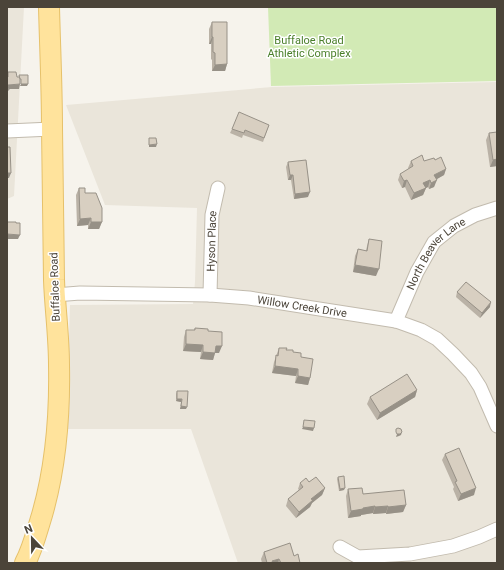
<svg xmlns="http://www.w3.org/2000/svg" width="504" height="570" font-family="Roboto,sans-serif">
	<style>
		.residential { fill: #eae5da }
		.green { fill: #d2eab5 }
		.lines { fill: none; stroke-linecap: round; stroke-linejoin: round }
		.street-casing { stroke: #c2bbae; stroke-width: 15 }
		.primary-casing { stroke: #e6c16a; stroke-width: 22 }
		.street { stroke: #fff; stroke-width: 13 }
		.primary { stroke: #ffe39c; stroke-width: 20 }
		.wall { fill: #bab2a6 }
		.shaded-wall { fill: #979187 }
		.building { fill: #d8cfc1; stroke: #979187 }
		.labels { text-anchor: middle; dominant-baseline: central; stroke-width: 3; stroke-linejoin: round; paint-order: stroke }
		.park-label { font-size: 11px; fill: #4a7f2a; stroke: #fff }
		.street-label { font-size: 11px; fill: #4b4439; stroke: #fff }
	</style>
	<rect width="100%" height="100%" fill="#f6f3ec"/>
	<g class="residential">
		<path d="M7,7h17l-10,189 -7,3z"/>
		<path d="M497,82v481h-259l-47,-134h-125l4,-124 123,-1 2,-22 2,-74 -92,-3 -39,-100 206,-18z"/>
	</g>
	<path class="green" d="M268,7h229v74l-226,5z"/>
	<g class="lines">
		<defs>
			<g id="street">
				<path d="M7,131l45,-2"/>
				<path id="s1" d="M55,295l25,-2 130,2 39,3 147,23 25,9 16,9 16,15 18,19 9,14 17,39"/>
				<path id="s2" d="M210,295l2,-80 6,-27"/>
				<path id="s3" d="M396,321l21,-49 17,-30 20,-16 21,-11 22,-7"/>
				<path d="M340,547l18,10 52,-3 43,-8 26,-9 18,-8"/>
			</g>
			<path id="primary" d="M25,563c8,-15 12,-32 17,-48 14,-49 18,-100 17,-150 0,-29 -4,-57 -5,-85 -1,-51 -1,-101 -2,-152 0,-40 -2,-81 -3,-121"/>
		</defs>
		<use href="#street" class="street-casing"/>
		<use href="#primary" class="primary-casing"/>
		<use href="#street" class="street"/>
		<use href="#primary" class="primary"/>
	</g>
	<g class="wall">
		<path d="M212,22l15,42 -2,7h-13v-11l-1,-1v-15h-2v-15z"/>
		<path d="M269,125l-6,17 -20,-7 -1,3 -12,-5 2,-4z"/>
		<path d="M489,133l8,33 -7,1 -4,-27z"/>
		<path d="M435,160l11,9 -2,6 -8,4 -2,8 -5,2 -1,-2 -2,1 -3,7 -12,5 -6,-13 -3,1 -4,-8 2,-6 9,-5 -1,-1 3,-7h13z"/>
		<path d="M288,162l20,35 -14,2 -3,-19h-3l-2,-13z"/>
		<path d="M79,188l6,5 17,28 -3,8h-11v-4l-11,1 -1,-31z"/>
		<path d="M369,239l7,37 -23,-4 2,-16 3,-7 8,2 1,-5z"/>
		<path d="M457,292l33,15 -10,11 -24,-21z"/>
		<path d="M195,328l13,3 11,22h-4l-2,7 -13,-1 1,-7 -18,-1 1,-14 2,-7h8z"/>
		<path d="M279,348l14,4 8,5 9,21 -2,7 -13,-2 1,-7 -24,-3 2,-11z"/>
		<path d="M417,390l-2,7 -38,23 -10,-16 3,-7z"/>
		<path d="M177,391l9,18h-6l1,-7 -5,-1v-7z"/>
		<path d="M445,454l29,41 -16,6 -5,-12 1,-2 -12,-27z"/>
		<path d="M338,477l6,13 -5,1 -2,-12z"/>
		<path d="M309,482l16,6 -3,7 -10,8 -2,4 -14,11 -10,-12 2,-7 11,-9 -1,-1 2,-6z"/>
		<path d="M348,489l15,5 43,11 -3,7 -17,2v-1l-13,1v-1l-12,2v1l-13,2 -2,-22z"/>
		<path d="M264,552l30,4 6,7h-38l-1,-4z"/>
	</g>
	<g class="shaded-wall">
		<path d="M212,37h1l-2,7h-2z"/>
		<path d="M227,64l-2,7h-13l3,-6z"/>
		<path d="M20,84l-1,5h-12l1,-4z"/>
		<path d="M21,84h7l-1,2h-7z"/>
		<path d="M157,144l-1,3h-7v-2z"/>
		<path d="M497,159v7l-7,1 3,-7z"/>
		<path d="M446,169l-2,6 -12,7 2,-7z"/>
		<path d="M7,173h4l-2,5h-2z"/>
		<path d="M290,175h3l-2,5h-3z"/>
		<path d="M407,180l-2,7 -3,1 2,-7z"/>
		<path d="M430,180l-2,7 -2,1 -3,7 -12,5 3,-7 9,-10z"/>
		<path d="M437,180l-3,7 -5,2 2,-6z"/>
		<path d="M310,192l-2,5 -14,2 1,-5z"/>
		<path d="M91,218l-3,7 -11,1 3,-7z"/>
		<path d="M91,222h11l-3,7h-11z"/>
		<path d="M7,234l13,1 -2,4h-11z"/>
		<path d="M355,265l24,4 -3,7 -23,-4z"/>
		<path d="M491,302l-1,5 -10,11 2,-5z"/>
		<path d="M186,344l17,1 -2,7 -18,-1z"/>
		<path d="M216,346h6l-3,7h-4l-2,7 -13,-1 3,-7z"/>
		<path d="M275,366l23,3 -2,7 -24,-3z"/>
		<path d="M298,376l12,2 -2,7 -13,-2z"/>
		<path d="M417,390l-2,7 -38,23 3,-7z"/>
		<path d="M177,399h5l-1,3 -5,-1z"/>
		<path d="M181,406l6,1 -1,2h-6z"/>
		<path d="M303,427l11,1 -1,3 -11,-2z"/>
		<path d="M402,432l-1,3 -2,1 -3,1 1,-3z"/>
		<path d="M325,488l-3,7 -10,8 -2,4 -14,11 3,-6 12,-13z"/>
		<path d="M345,488l-1,2 -5,1 1,-2z"/>
		<path d="M476,488l-2,7 -16,6 3,-7z"/>
		<path d="M406,505l-3,7 -17,2 2,-7z"/>
		<path d="M375,506l-2,7 -12,2v1l-13,2 3,-7 12,-3z"/>
		<path d="M388,506l-2,7 -13,1 2,-7z"/>
		<path d="M279,559l-1,4h-7l1,-2z"/>
	</g>
	<g class="building">
		<path d="M212,22h15v42l-12,1v-12l-2,-1v-15h-1z"/>
		<path d="M8,72h8l1,5h3v7l-12,1 1,5h-2v-13h1z"/>
		<path d="M19,75h9v9h-7v-5h-1z"/>
		<path d="M239,112l30,13 -5,13 -19,-8 -1,3 -12,-4z"/>
		<path d="M497,132v27l-4,1 -4,-27z"/>
		<path d="M149,138h7l1,6 -8,1z"/>
		<path d="M7,147h3l1,26h-4z"/>
		<path d="M422,155l2,6 10,-3 1,2 6,-3 5,12 -12,6 3,5 -6,3 -1,-3 -7,3 3,5 -12,5 -7,-13 -3,1 -4,-7 13,-8 -2,-5z"/>
		<path d="M306,160l4,32 -15,2 -2,-19h-3l-2,-13z"/>
		<path d="M79,188h6v5h11l6,15v14h-11v-4l-11,1z"/>
		<path d="M7,222h9v1h4v12l-13,-1z"/>
		<path d="M369,239l13,2 -3,28 -24,-4 3,-16 9,2z"/>
		<path d="M466,282l25,20 -9,11 -25,-21z"/>
		<path d="M195,328l13,1v2l14,1v14h-6l-1,7 -12,-1v-7l-17,-1v-14h9z"/>
		<path d="M279,348h8l-1,2h7v2l8,1v4l12,2 -3,19 -12,-2v-7l-23,-3 1,-11 2,1z"/>
		<path d="M407,374l10,16 -37,23 -10,-16z"/>
		<path d="M177,391h11l-1,16 -6,-1 1,-7h-5z"/>
		<path d="M304,420l11,1 -1,7 -11,-1z"/>
		<path d="M398,428l3,1 1,3 -2,2h-3l-1,-2v-3z"/>
		<path d="M459,448l17,40 -15,6 -6,-12 2,-1 -12,-27z"/>
		<path d="M344,476l1,12 -5,1 -2,-12z"/>
		<path d="M316,477l9,11 -14,11 2,1 -14,12 -11,-13 15,-12 -3,-4 6,-5 3,4z"/>
		<path d="M362,488l1,6 41,-4 2,15 -18,2v-1l-13,1v-1l-12,2v1l-12,2 -3,-22z"/>
		<path d="M290,543l4,13 4,-2 2,9h-19l-2,-4 -7,2 1,2h-6l-3,-11z"/>
	</g>
	<g class="labels">
		<g class="park-label">
			<text x="309" y="40">Buffaloe Road<tspan x="309" dy="13">Athletic Complex</tspan></text>
		</g>
		<g class="street-label">
			<text stroke="none"><textPath href="#s2" startOffset="54">Hyson Place</textPath></text>
			<text stroke="none"><textPath href="#s3" startOffset="80">North Beaver Lane</textPath></text>
			<text transform="translate(55 287) rotate(-92)">Buffaloe Road</text>
			<text stroke="none"><textPath href="#s1" startOffset="248">Willow Creek Drive</textPath></text>
		</g>
	</g>
	<rect width="504" height="570" fill="none" stroke="#4b4439" stroke-width="16"/>
	<g transform="translate(32 538) rotate(338)" stroke="#ffffff" stroke-width="3" paint-order="stroke">
	<path d="M0-3L7 15L0 10L-7 15Z" fill="#4b4439"/>
	<text y="-6" font-size="11" font-weight="bold" text-anchor="middle" fill="#4b4439">N</text>
	</g>
</svg>
